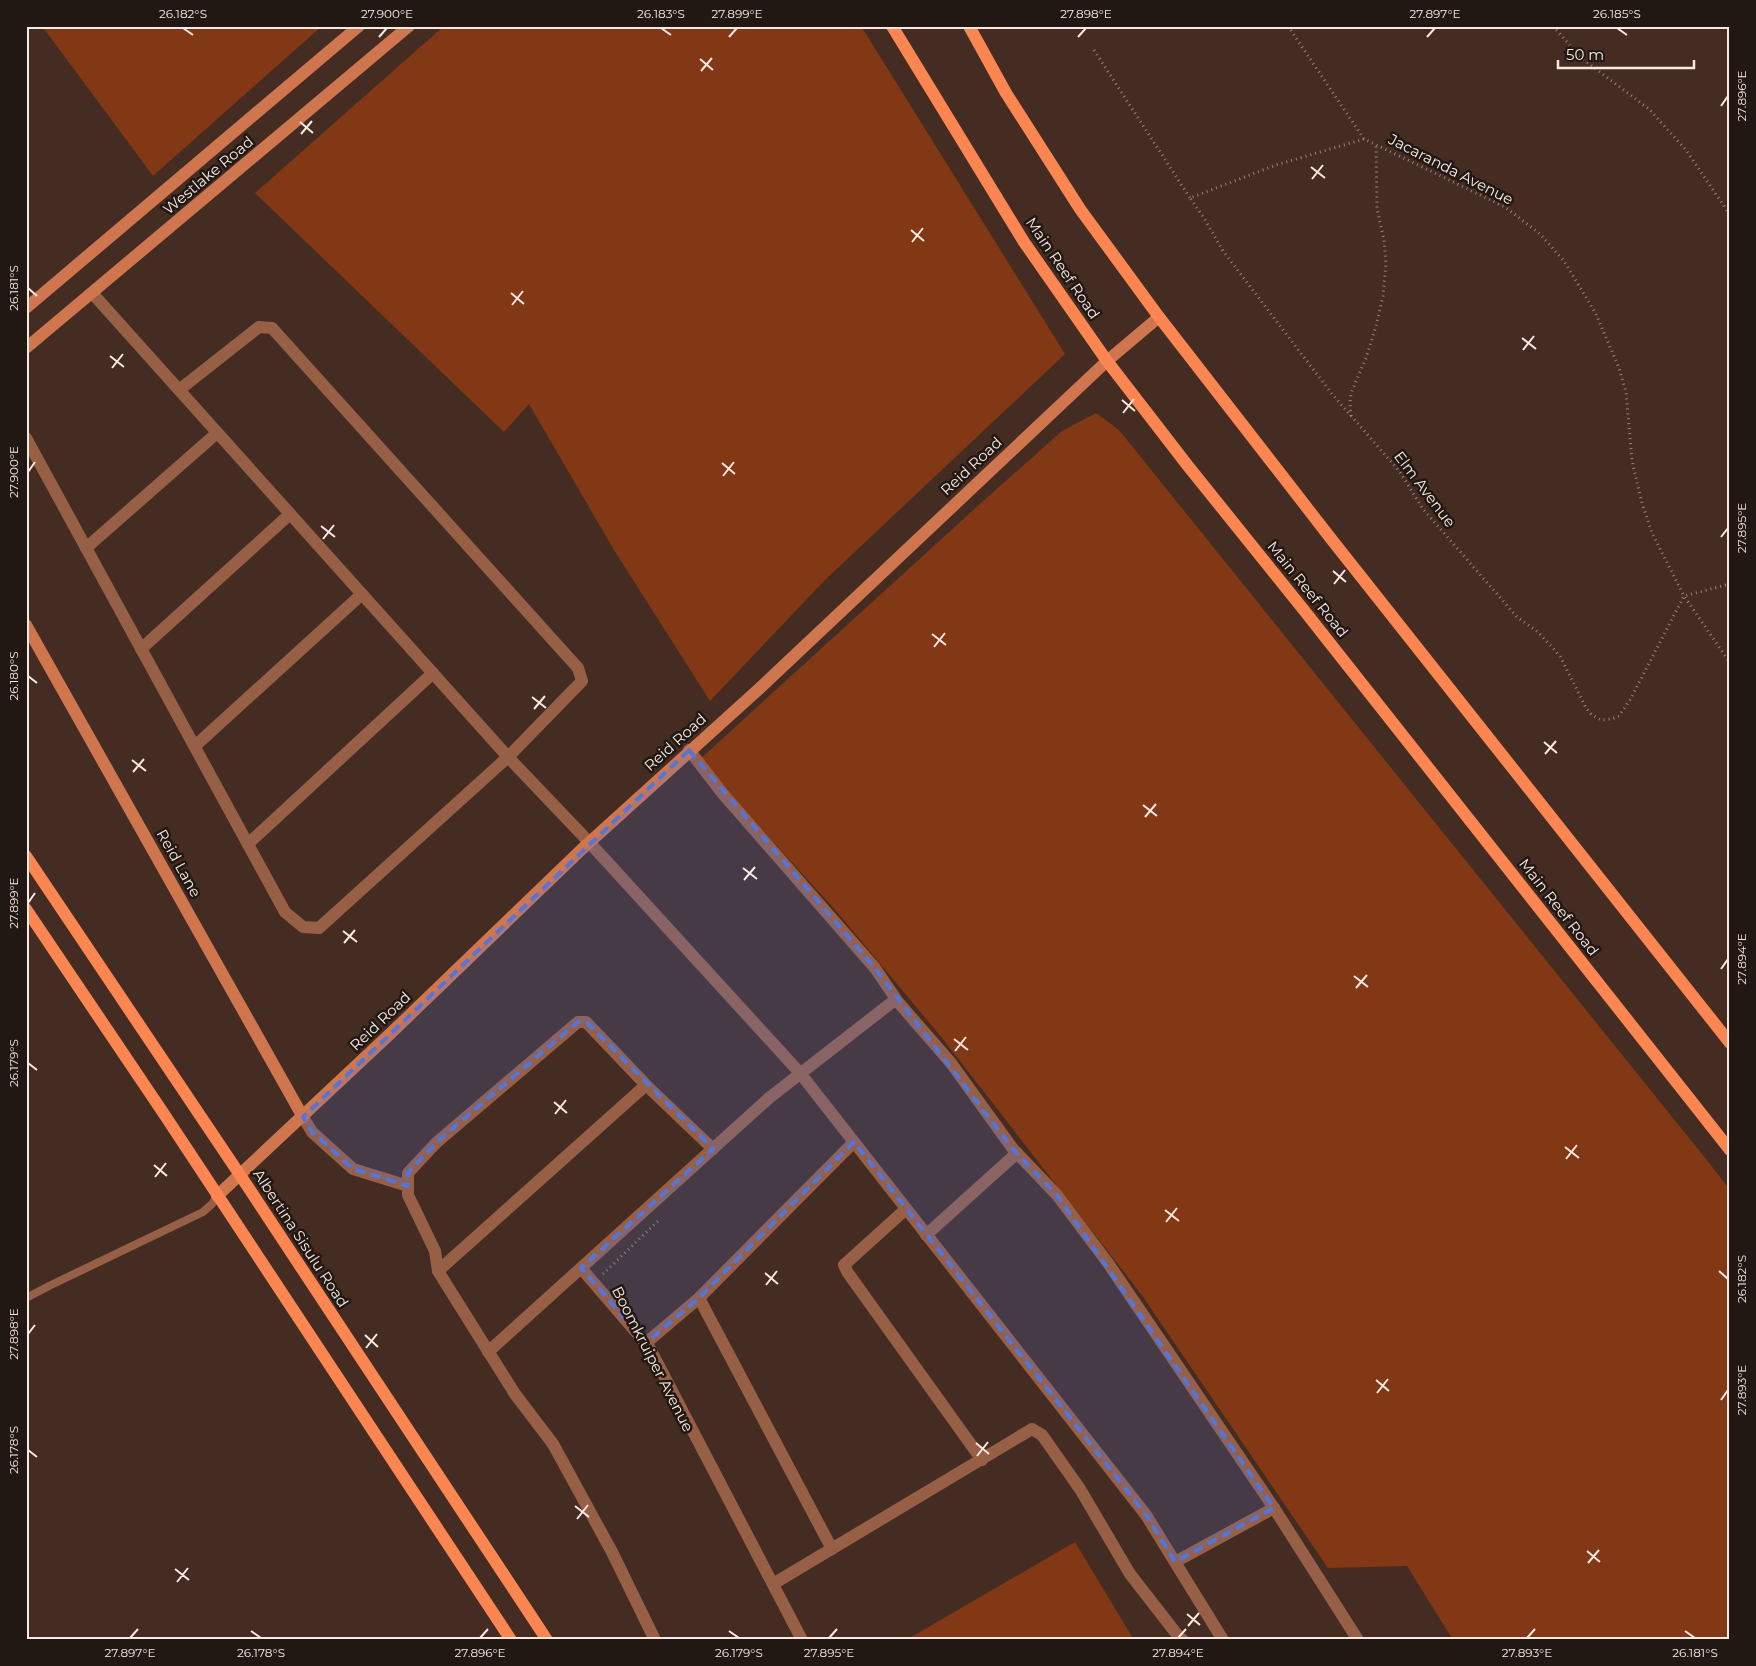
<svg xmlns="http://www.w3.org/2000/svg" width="1756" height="1666" font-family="Montserrat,sans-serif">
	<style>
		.green { fill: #823814 }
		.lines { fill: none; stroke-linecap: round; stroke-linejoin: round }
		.path { stroke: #97837a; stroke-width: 3; stroke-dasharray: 1 4; stroke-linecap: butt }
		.lane { stroke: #985f47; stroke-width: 8 }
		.street { stroke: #985f47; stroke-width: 12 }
		.secondary { stroke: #d0764e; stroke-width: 12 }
		.primary { stroke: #fb8652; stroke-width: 12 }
		.marked { fill: #5475da; fill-opacity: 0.2; stroke: #5475da; stroke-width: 4; stroke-dasharray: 10 6; stroke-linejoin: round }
		.ticks { fill: none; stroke: #f9e9e2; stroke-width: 2 }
		.labels { text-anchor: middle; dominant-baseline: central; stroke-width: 5; stroke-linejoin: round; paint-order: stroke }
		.street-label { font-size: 15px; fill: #f9e9e2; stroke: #221813 }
		.neatline { fill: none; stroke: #f9e9e2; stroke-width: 2 }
		.ticks-label { font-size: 12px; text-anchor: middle; fill: #f9e9e2 }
	</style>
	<rect width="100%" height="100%" fill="#442c22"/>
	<g class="green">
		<path d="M42,26h280l-169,150z"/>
		<path d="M444,26h417l204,328 -240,226 -115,121 -96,-151 -85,-146 -25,28 -249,-239z"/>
		<path d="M1096,413l23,17 591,734 20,26v450h-277l-46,-74 -79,2 -187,-274 -199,-256 -105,-126 -138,-152 282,-257 81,-72z"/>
		<path d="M1075,1542l59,98h-228z"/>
	</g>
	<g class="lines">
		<g class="path">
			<path d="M1288,26l76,113 141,68 35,27 24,27 32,53 23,54 7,24 6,69 10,42 10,30 32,63 46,67"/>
			<path d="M1553,26l27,31 69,52 37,41 44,65"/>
			<path d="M1094,50l96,148"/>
			<path d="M1364,139l-88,26 -86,33 14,20 19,33 109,143 68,78 23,37 94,108 21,15 22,24 26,52 6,7 9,5 11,-1 7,-3 11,-16 54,-104 42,-11 4,-3"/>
			<path d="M1351,416l-1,-13 1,-10 15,-35 10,-32 7,-30 3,-32 -2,-24 -7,-31 -1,-65"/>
			<path d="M603,1274l57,-55"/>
		</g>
		<path class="lane" d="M26,1298l25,-13 152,-73 9,-8 5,-8"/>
		<g class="street">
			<path d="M93,294l415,463 74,-76 -4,-13 -306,-340 -13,-1 -80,63"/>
			<path d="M26,438l259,474 18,15 16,1 189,-171 81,85 211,231 346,442 77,125"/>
			<path d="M86,548l131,-115"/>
			<path d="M141,649l149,-135"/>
			<path d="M195,746l167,-152"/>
			<path d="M689,750l34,44 152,174 23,34 53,61 62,86 44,46 51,68 166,245 84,132"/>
			<path d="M248,844l185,-171"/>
			<path d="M303,1117l9,15 41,37 55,17"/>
			<path d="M906,1209l-62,56 4,8 134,187"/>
			<path d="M926,1235l91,-82"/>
			<path d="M581,1268l68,79 153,293"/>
			<path d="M438,1271l208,-186"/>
			<path d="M699,1298l133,251"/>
			<path d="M646,1343l53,-45 155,-156"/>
			<path d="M488,1352l281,-254 122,-95"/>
			<path d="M1175,1562l99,-54"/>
			<path d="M773,1584l259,-155 10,6 38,54 50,85 49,63 4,3"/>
			<path d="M655,1640l-43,-88 -59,-108 -38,-50 -77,-123 -3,-20 -27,-56v-22l28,-30 142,-121h8l60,63 67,64"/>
		</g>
		<g class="secondary">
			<path d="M26,308l333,-282"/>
			<path d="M26,348l383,-322"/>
			<path d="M26,625l277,492"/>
			<path d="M217,1196l174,-163 191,-184 178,-161 347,-327 52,-44"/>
		</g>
		<g class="primary">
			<path d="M892,26l132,216 83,119 81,105 115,143 427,541"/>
			<path d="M969,26l37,67 74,116 79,108 173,223 398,503"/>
			<path d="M26,856l214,319 307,465"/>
			<path d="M26,909l138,205 347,526"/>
		</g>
	</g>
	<path class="marked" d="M689,750l186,218 138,181 44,46 217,313 -99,54 -29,-47 -292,-373 -155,156 -53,45 -65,-75 132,-119 -127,-127h-8l-142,121 -28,30v13l-55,-17 -41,-37 -9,-15z"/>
	<path class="ticks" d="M183,28l10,7M661,28l10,7M1617,28l10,7M379,37l8,-9M729,37l8,-9M1078,37l8,-9M1427,37l8,-9M700,59l13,11M701,71l11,-13M1721,106l7,-10M300,122l13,11M301,134l11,-13M1311,167l14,11M1312,179l11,-14M911,230l13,11M912,242l11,-14M28,288l9,8M511,293l13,11M512,305l11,-14M1522,338l14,11M1523,350l11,-14M110,356l14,11M112,368l11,-14M1122,400l13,11M1123,413l11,-14M722,463l13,11M28,472l7,-10M723,476l11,-14M321,526l14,11M1721,537l7,-9M323,539l11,-14M1333,571l13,11M1334,584l11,-14M932,634l14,11M934,647l11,-14M28,676l9,7M532,697l14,11M534,709l11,-13M1544,742l13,11M1545,754l11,-13M132,760l14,11M133,772l11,-13M1143,805l14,11M1145,817l11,-13M743,868l14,11M744,880l11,-13M28,903l7,-10M343,931l14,11M344,943l11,-13M1721,969l7,-10M1354,976l14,11M1356,988l11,-13M954,1039l14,11M955,1051l11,-14M28,1063l9,7M554,1102l13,11M555,1114l11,-14M1565,1147l14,11M1566,1159l11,-14M154,1165l13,11M155,1177l11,-14M1165,1210l14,11M1166,1222l11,-14M1719,1271l9,8M765,1273l13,11M766,1285l11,-14M28,1334l7,-9M365,1335l13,12M366,1348l11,-14M1376,1380l13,11M1377,1393l11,-14M1721,1400l7,-10M976,1443l13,11M28,1450l9,7M977,1456l11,-14M575,1506l14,11M577,1519l11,-14M1587,1551l13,11M1588,1563l11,-13M175,1569l14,11M177,1582l11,-14M1187,1614l13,11M1188,1626l11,-13M251,1631l10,7M729,1631l10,7M1685,1631l10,7M130,1638l8,-9M480,1638l8,-9M829,1638l8,-9M1178,1638l8,-9M1527,1638l8,-9"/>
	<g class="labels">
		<g class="street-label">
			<text transform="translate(1451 169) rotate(27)">Jacaranda Avenue</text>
			<text transform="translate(208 175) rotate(-40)">Westlake Road</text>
			<text transform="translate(1063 268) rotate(56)">Main Reef Road</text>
			<text transform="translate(971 466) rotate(-43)">Reid Road</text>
			<text transform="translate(1425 489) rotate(53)">Elm Avenue</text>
			<text transform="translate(1308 589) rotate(51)">Main Reef Road</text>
			<text transform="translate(675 742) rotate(-42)">Reid Road</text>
			<text transform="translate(179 863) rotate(61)">Reid Lane</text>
			<text transform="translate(1559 907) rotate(52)">Main Reef Road</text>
			<text transform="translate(380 1021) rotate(-44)">Reid Road</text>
			<text transform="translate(301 1238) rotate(57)">Albertina Sisulu Road</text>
			<text transform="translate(653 1359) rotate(63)">Boomkruiper Avenue</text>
		</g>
	</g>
	<rect width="1756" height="1666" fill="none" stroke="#221813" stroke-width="55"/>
	<path d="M1558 60v8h136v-8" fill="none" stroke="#f9e9e2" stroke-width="2.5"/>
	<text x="1566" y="60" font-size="15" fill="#f9e9e2" stroke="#221813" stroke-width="4" paint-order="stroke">50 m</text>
	<rect x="28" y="28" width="1700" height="1610" class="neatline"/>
	<g class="ticks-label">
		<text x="183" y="18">26.182°S</text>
		<text x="387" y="18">27.900°E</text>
		<text x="661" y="18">26.183°S</text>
		<text x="737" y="18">27.899°E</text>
		<text x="1086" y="18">27.898°E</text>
		<text x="1435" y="18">27.897°E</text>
		<text x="1617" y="18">26.185°S</text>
		<text transform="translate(1742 96) rotate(-90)" y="4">27.896°E</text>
		<text transform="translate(14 288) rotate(-90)" y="4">26.181°S</text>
		<text transform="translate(14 472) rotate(-90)" y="4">27.900°E</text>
		<text transform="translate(1742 528) rotate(-90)" y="4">27.895°E</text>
		<text transform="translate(14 676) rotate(-90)" y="4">26.180°S</text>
		<text transform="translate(14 903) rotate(-90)" y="4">27.899°E</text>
		<text transform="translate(1742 959) rotate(-90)" y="4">27.894°E</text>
		<text transform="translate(14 1063) rotate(-90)" y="4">26.179°S</text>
		<text transform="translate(1742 1279) rotate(-90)" y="4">26.182°S</text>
		<text transform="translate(14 1334) rotate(-90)" y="4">27.898°E</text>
		<text transform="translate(1742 1390) rotate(-90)" y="4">27.893°E</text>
		<text transform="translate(14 1450) rotate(-90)" y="4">26.178°S</text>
		<text x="130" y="1657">27.897°E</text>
		<text x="261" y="1657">26.178°S</text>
		<text x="480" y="1657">27.896°E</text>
		<text x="739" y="1657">26.179°S</text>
		<text x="829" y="1657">27.895°E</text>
		<text x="1178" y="1657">27.894°E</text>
		<text x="1527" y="1657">27.893°E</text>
		<text x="1695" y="1657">26.181°S</text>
	</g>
</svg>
